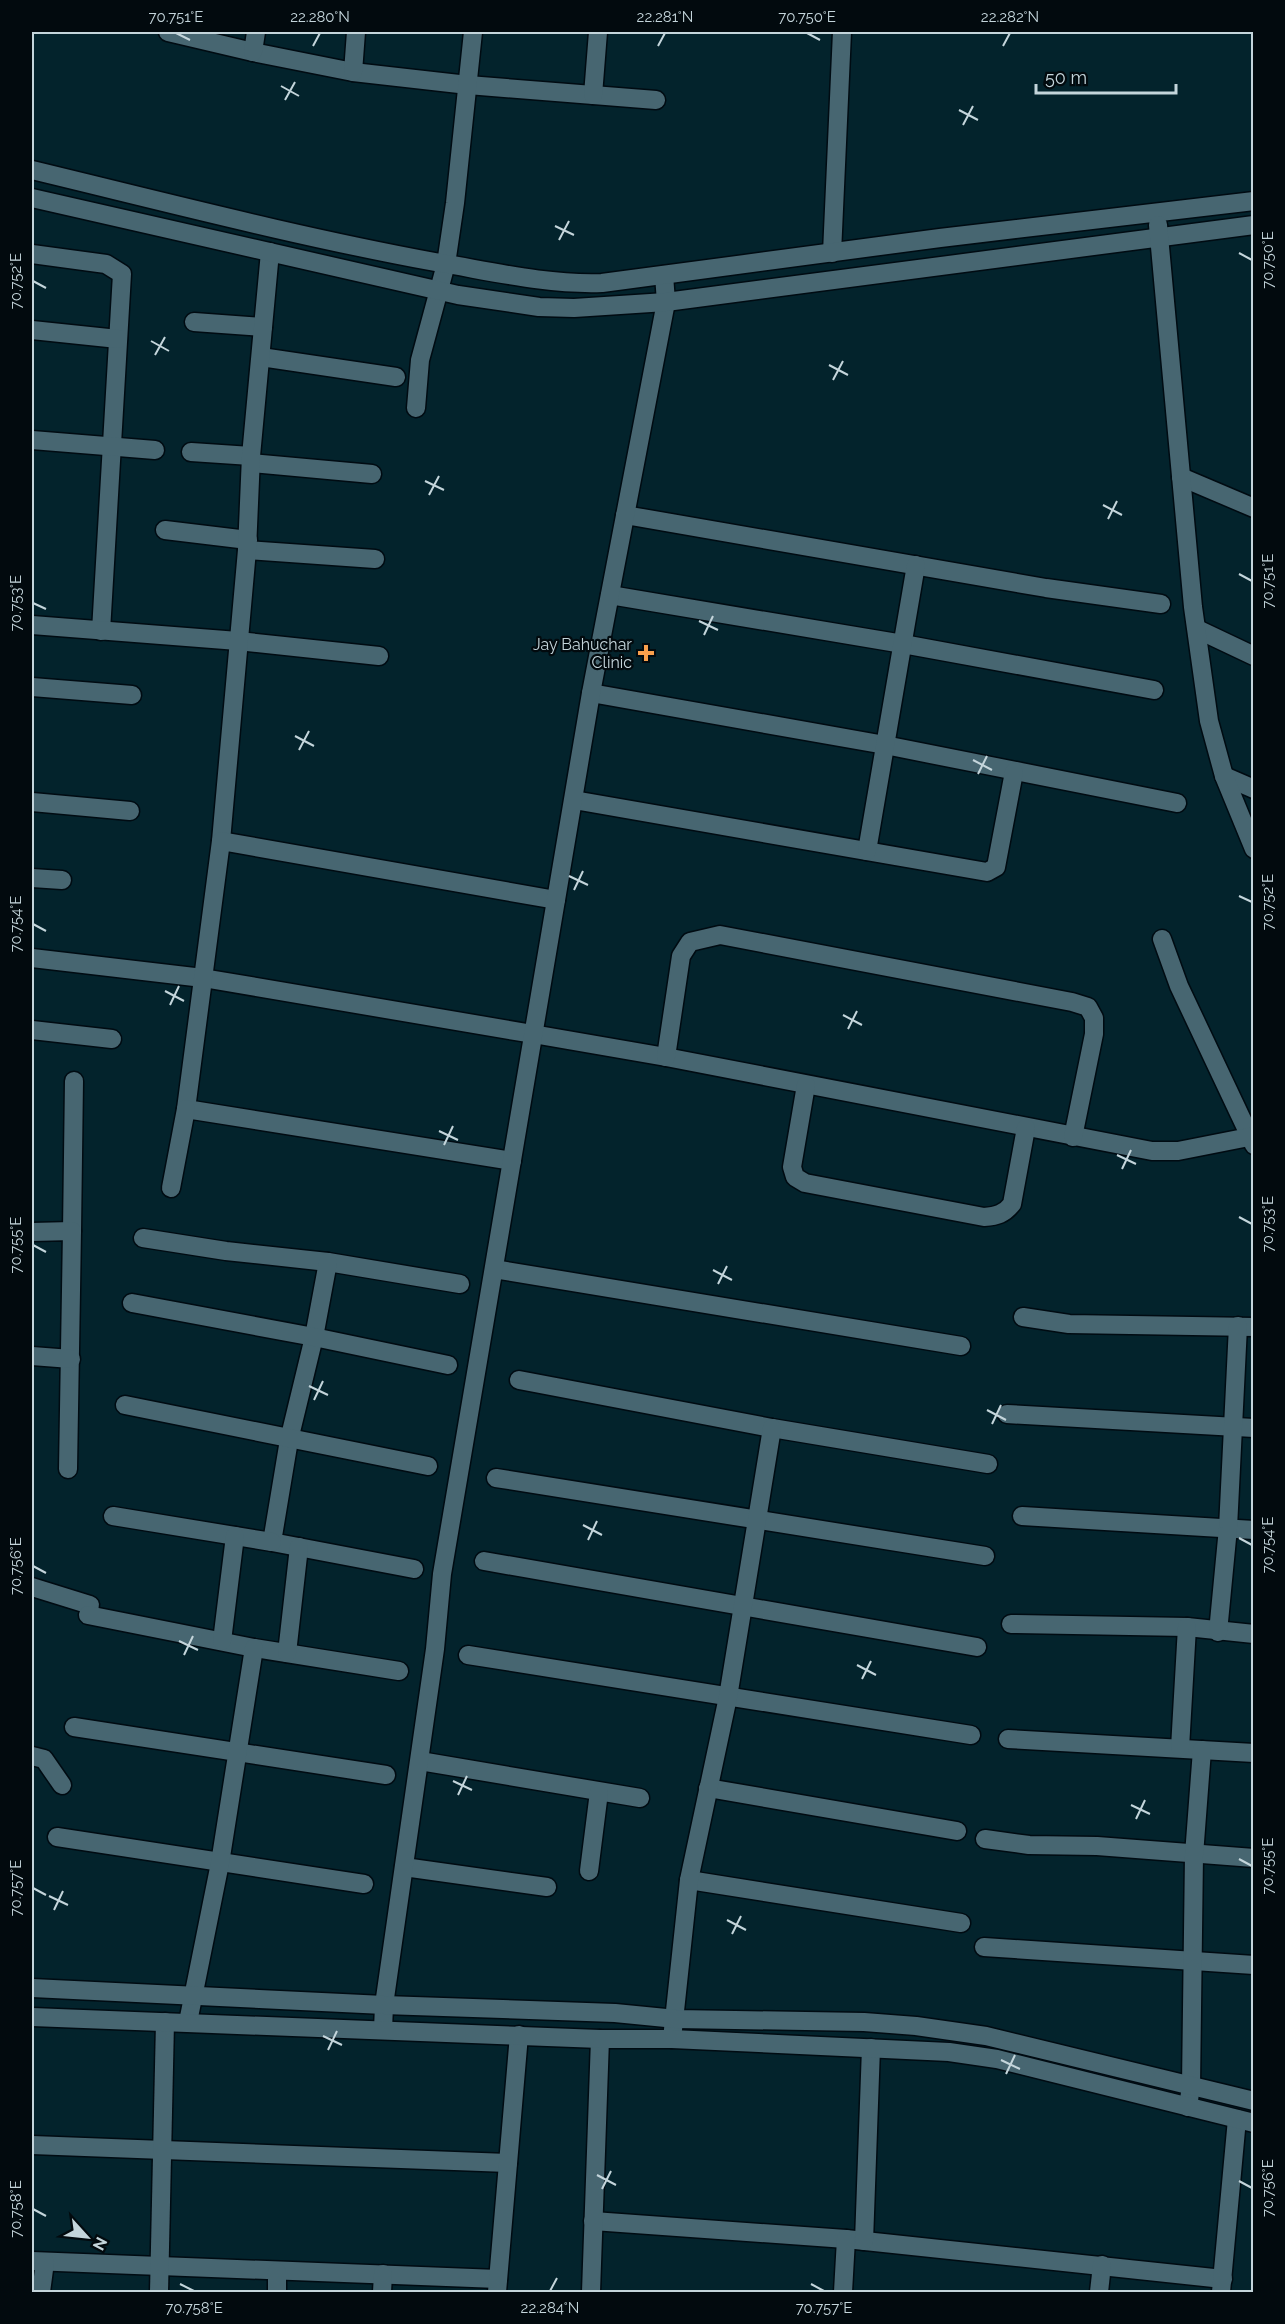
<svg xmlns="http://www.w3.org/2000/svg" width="1285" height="2324" font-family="Raleway,sans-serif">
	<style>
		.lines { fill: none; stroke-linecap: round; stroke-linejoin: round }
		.street-casing { stroke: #000b12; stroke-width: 21 }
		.secondary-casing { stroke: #000b12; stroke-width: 21 }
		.street { stroke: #476671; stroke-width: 18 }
		.secondary { stroke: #476671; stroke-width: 18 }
		.ticks { fill: none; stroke: #c4d5db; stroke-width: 2 }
		.poi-dot { fill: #f9a04d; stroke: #020a0e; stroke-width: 2 }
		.labels { text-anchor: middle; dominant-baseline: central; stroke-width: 4.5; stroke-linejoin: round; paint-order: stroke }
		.poi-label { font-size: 16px; fill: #c4d5db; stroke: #020a0e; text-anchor: end }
		.neatline { fill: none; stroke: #c4d5db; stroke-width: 2 }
		.ticks-label { font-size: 15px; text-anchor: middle; fill: #c4d5db }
	</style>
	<rect width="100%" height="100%" fill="#03232c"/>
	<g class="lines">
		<defs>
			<g id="street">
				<path d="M168,32l85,20 100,20 115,13 188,15"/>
				<path d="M253,52l3,-20"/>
				<path d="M353,72l3,-40"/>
				<path d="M593,95l5,-63"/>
				<path d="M832,253l10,-221"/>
				<path d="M32,254l74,10 16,10 -21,357"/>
				<path d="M194,322l69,5"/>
				<path d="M32,330l86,9"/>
				<path d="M261,357l135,20"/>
				<path d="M416,408l4,-48 26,-96 9,-61 18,-171"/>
				<path d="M32,440l123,10"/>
				<path d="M191,452l60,4"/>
				<path d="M252,463l120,11"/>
				<path d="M1181,477l73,31"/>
				<path d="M625,515l421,73 115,16"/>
				<path d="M165,530l83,10"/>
				<path d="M247,550l128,9"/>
				<path d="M610,595l293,49 251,46"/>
				<path d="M32,625l206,16 141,15"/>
				<path d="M1197,629l57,27"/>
				<path d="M32,687l100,8"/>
				<path d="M591,693l294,52 292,58"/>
				<path d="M1224,776l30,13"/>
				<path d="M574,800l413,72 9,-5 18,-95"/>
				<path d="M32,802l98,9"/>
				<path d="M221,841l26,-291 4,-94 19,-204"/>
				<path d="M867,851l49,-286"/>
				<path d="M32,878l30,2"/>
				<path d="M1162,939l17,47 75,159"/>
				<path d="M32,958l171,20 330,56 133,23 486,94h26l76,-15"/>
				<path d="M32,1030l80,9"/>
				<path d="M666,1057l15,-101 9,-14 30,-7 352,67 16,5 6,11v16l-21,103"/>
				<path d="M806,1085l-14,82 3,10 10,6 179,34c13,-1 20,-3 28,-13l14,-76"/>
				<path d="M512,1161l-326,-52 35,-268 335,59"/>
				<path d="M171,1188l15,-79"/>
				<path d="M72,1231l2,-150"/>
				<path d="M32,1232l40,-1 -4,238"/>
				<path d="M143,1238l83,13 102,11 132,22"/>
				<path d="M328,1262l-14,75 -25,103 -17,102 142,27"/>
				<path d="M494,1269l467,77"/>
				<path d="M132,1303l182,34 134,28"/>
				<path d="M1023,1317l46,7 185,3"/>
				<path d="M32,1356l39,3"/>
				<path d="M519,1380l253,48 216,36"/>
				<path d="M125,1405l303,61"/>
				<path d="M1007,1414l247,14"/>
				<path d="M496,1478l489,78"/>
				<path d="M113,1516l159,26"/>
				<path d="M1022,1516l232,14"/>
				<path d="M484,1561l493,86"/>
				<path d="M32,1587l58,18"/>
				<path d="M88,1615l166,33 145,23"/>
				<path d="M1011,1624l176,3 67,7"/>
				<path d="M1218,1632l10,-104 10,-202"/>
				<path d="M222,1641l13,-105"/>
				<path d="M287,1653l12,-106"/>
				<path d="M468,1655l503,80"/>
				<path d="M74,1727l312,48"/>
				<path d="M1008,1739l246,14"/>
				<path d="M1180,1748l7,-121"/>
				<path d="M32,1756l12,3 18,26"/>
				<path d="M420,1761l220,37"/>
				<path d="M708,1788l249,43"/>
				<path d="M57,1837l307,47"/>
				<path d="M985,1839l44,6 68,1 157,12"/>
				<path d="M404,1867l143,20"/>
				<path d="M589,1871l10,-79"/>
				<path d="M689,1880l272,43"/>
				<path d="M984,1947l270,18"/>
				<path d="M188,2022l32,-159 34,-215"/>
				<path d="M383,2030l1,-25 51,-356 7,-75 149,-881 75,-391 -2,-27"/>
				<path d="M672,2039l17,-159 39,-183 44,-269"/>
				<path d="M1188,2107l3,-21 3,-231 8,-105"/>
				<path d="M32,2145l476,18"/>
				<path d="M593,2221l253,18 377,40"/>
				<path d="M864,2241l7,-193"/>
				<path d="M32,2261l466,18"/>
				<path d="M41,2292l4,-30"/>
				<path d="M159,2292l6,-270"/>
				<path d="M277,2292v-20"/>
				<path d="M382,2292l1,-18"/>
				<path d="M497,2292l22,-257"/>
				<path d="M591,2292l9,-253"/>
				<path d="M843,2292l3,-53"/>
				<path d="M1099,2292l3,-27"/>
				<path d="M1221,2292l16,-173"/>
			</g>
			<g id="secondary">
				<path d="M32,170c133,32 267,67 403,92 55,9 111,23 167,21l338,-45 314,-37"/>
				<path d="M32,198l426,97 81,12 35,1 92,-6 588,-77"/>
				<path d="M1158,225l35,382 16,114 15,55 30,73"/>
				<path d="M32,1988l352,17 231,8 61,6 188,3 52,4 70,10 268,65"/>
				<path d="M32,2017l568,22h72l277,13 48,7 257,64"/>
			</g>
		</defs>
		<use href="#street" class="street-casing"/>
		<use href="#secondary" class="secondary-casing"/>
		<use href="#street" class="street"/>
		<use href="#secondary" class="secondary"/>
	</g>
	<path class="ticks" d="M176,33l14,7M807,33l13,7M313,46l7,-13M658,46l7,-13M1003,46l7,-13M281,86l18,10M285,100l10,-18M959,110l19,10M963,125l10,-19M555,226l19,9M559,240l10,-19M1239,253l13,7M33,281l13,7M151,341l18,10M155,355l10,-18M829,365l19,10M833,380l10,-19M425,481l19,9M429,495l10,-19M1103,505l19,10M1108,519l9,-18M1239,574l13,7M33,603l13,6M699,621l19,9M704,635l9,-19M295,736l19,10M299,750l10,-19M973,760l19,10M978,774l9,-18M569,876l19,9M574,890l9,-19M1239,896l13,6M33,924l13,7M165,991l19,10M170,1005l9,-19M843,1015l19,10M848,1029l9,-18M439,1131l19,9M444,1145l9,-19M1117,1155l19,9M1122,1169l9,-19M1239,1217l13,7M33,1245l13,7M713,1270l19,10M718,1284l9,-18M309,1386l19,9M314,1400l9,-19M987,1410l19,10M992,1424l9,-19M583,1525l19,10M1239,1538l13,7M588,1540l9,-19M33,1566l13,7M179,1641l19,9M184,1655l9,-19M857,1665l19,10M862,1679l9,-18M453,1781l19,9M458,1795l9,-19M1131,1805l19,9M1136,1819l9,-19M1239,1859l13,7M33,1888l13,7M49,1896l19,9M54,1910l9,-19M727,1920l19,10M732,1934l9,-18M323,2036l19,9M328,2050l9,-19M1001,2060l19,9M1006,2074l9,-19M597,2175l19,10M1239,2181l13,7M602,2189l9,-18M33,2209l13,7M180,2284l14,7M811,2284l13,7M550,2291l7,-13"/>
	<path class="poi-dot" d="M643 644h6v6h6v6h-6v6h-6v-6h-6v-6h6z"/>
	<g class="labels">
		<g class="poi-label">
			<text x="632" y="644">Jay Bahuchar<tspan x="632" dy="18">Clinic</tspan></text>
		</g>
	</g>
	<rect width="1285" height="2324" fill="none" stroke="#020a0e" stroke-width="66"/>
	<g transform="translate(87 2237) rotate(117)" stroke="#020a0e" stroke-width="4.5" paint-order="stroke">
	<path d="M0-4.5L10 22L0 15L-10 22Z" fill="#c4d5db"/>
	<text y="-9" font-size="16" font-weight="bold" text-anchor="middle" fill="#c4d5db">N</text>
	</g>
	<path d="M1036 84v9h140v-9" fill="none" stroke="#c4d5db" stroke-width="3"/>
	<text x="1045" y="84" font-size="18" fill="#c4d5db" stroke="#020a0e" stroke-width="4.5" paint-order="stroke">50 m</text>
	<rect x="33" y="33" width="1219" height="2258" class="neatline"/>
	<g class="ticks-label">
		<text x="176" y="22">70.751°E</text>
		<text x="320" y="22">22.280°N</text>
		<text x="665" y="22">22.281°N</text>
		<text x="807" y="22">70.750°E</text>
		<text x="1010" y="22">22.282°N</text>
		<text transform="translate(1268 260) rotate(-90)" y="5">70.750°E</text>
		<text transform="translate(16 281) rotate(-90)" y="5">70.752°E</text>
		<text transform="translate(1268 581) rotate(-90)" y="5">70.751°E</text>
		<text transform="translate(16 603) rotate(-90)" y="5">70.753°E</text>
		<text transform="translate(1268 902) rotate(-90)" y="5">70.752°E</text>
		<text transform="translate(16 924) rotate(-90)" y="5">70.754°E</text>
		<text transform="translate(1268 1224) rotate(-90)" y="5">70.753°E</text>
		<text transform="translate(16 1245) rotate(-90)" y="5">70.755°E</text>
		<text transform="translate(1268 1545) rotate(-90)" y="5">70.754°E</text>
		<text transform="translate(16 1566) rotate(-90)" y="5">70.756°E</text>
		<text transform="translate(1268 1866) rotate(-90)" y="5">70.755°E</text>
		<text transform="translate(16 1888) rotate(-90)" y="5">70.757°E</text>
		<text transform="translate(1268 2188) rotate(-90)" y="5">70.756°E</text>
		<text transform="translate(16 2209) rotate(-90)" y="5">70.758°E</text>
		<text x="194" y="2313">70.758°E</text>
		<text x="550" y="2313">22.284°N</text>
		<text x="824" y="2313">70.757°E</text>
	</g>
</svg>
